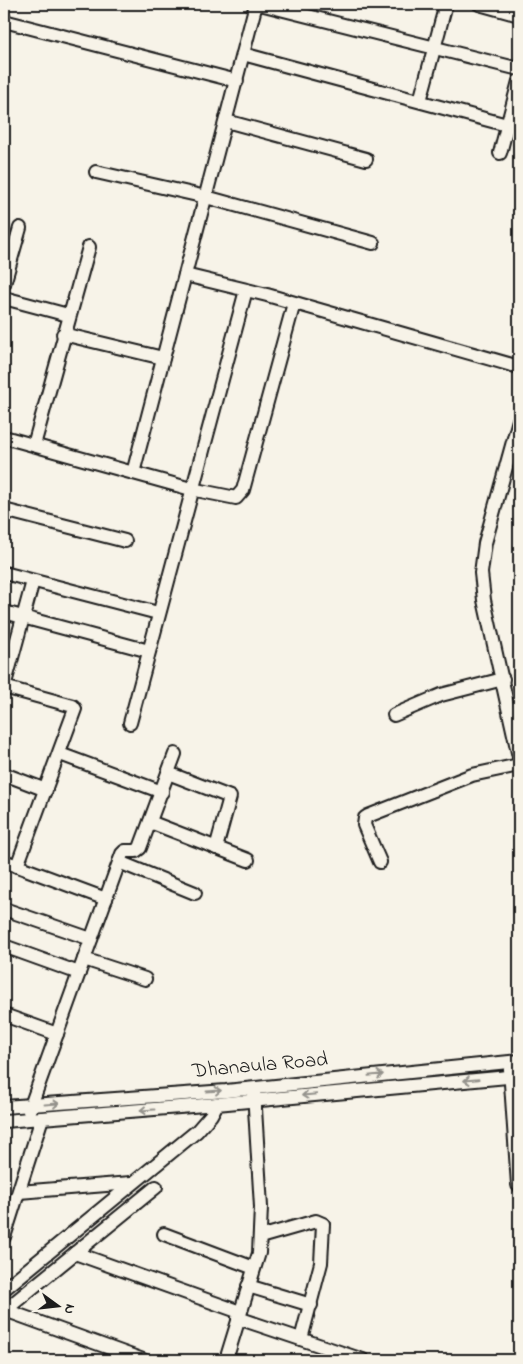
<svg xmlns="http://www.w3.org/2000/svg" width="523" height="1364" font-family="'Indie Flower',sans-serif">
	<style>
		.lines { fill: none; stroke-linecap: round; stroke-linejoin: round }
		.minor-casing { stroke: #1c1c1c; stroke-width: 16 }
		.minor { stroke: #f7f3e8; stroke-width: 12 }
		.oneway { stroke: #94928c }
		.labels { text-anchor: middle; dominant-baseline: central; stroke-width: 4; stroke-linejoin: round; paint-order: stroke }
		.street-label { font-size: 21px; fill: #1c1c1c; stroke: #f7f3e8 }
	</style>
	<rect width="100%" height="100%" fill="#f7f3e8"/>
	<filter id="ink" filterUnits="userSpaceOnUse"><feTurbulence type="fractalNoise" baseFrequency=".02" numOctaves="2"/><feDisplacementMap in="SourceGraphic" scale="10" xChannelSelector="R" yChannelSelector="G"/><feConvolveMatrix kernelMatrix="1 2 1 2 8 2 1 2 1" color-interpolation-filters="sRGB"/></filter>
	<g filter="url(#ink)">
		<g class="lines">
			<defs>
				<g id="minor">
					<path d="M260,4l259,65"/>
					<path d="M479,4l40,11"/>
					<path d="M4,21l233,60"/>
					<path d="M243,54l264,71"/>
					<path d="M420,101l26,-97"/>
					<path d="M226,121l140,38"/>
					<path d="M500,153l19,-72"/>
					<path d="M96,172l110,25 167,46"/>
					<path d="M185,275l82,20 252,72"/>
					<path d="M4,284l16,-56"/>
					<path d="M4,298l64,17"/>
					<path d="M63,334l100,24"/>
					<path d="M519,420l-34,123 -4,30 3,27 35,157"/>
					<path d="M4,437l187,52 45,9 7,-8 51,-187"/>
					<path d="M34,445l55,-198"/>
					<path d="M133,473l123,-469"/>
					<path d="M4,510l121,31"/>
					<path d="M4,573l154,40"/>
					<path d="M4,612l145,39"/>
					<path d="M4,687l69,19 2,3 -58,157"/>
					<path d="M4,687l29,-106"/>
					<path d="M394,715l47,-20 62,-16"/>
					<path d="M130,723l116,-433"/>
					<path d="M60,754l102,38"/>
					<path d="M168,773l62,24 -14,51"/>
					<path d="M4,774l42,16"/>
					<path d="M150,822l98,38"/>
					<path d="M4,861l102,38"/>
					<path d="M119,862l76,31"/>
					<path d="M380,862l-16,-37 1,-7 3,-2 104,-41 47,-10"/>
					<path d="M7,910l84,29"/>
					<path d="M4,946l75,27"/>
					<path d="M84,959l61,20"/>
					<path d="M4,1015l53,19"/>
					<path d="M510,1069l8,116"/>
					<path d="M4,1107l222,-16 293,-30"/>
					<path d="M29,1111l93,-257 3,-3h11l4,-3 35,-94"/>
					<path d="M4,1121l213,-17 302,-28"/>
					<path d="M19,1192l112,-9"/>
					<path d="M164,1234l90,34"/>
					<path d="M4,1237l38,-119"/>
					<path d="M260,1237l56,-16 7,3 -2,39 -20,76"/>
					<path d="M75,1253l165,59"/>
					<path d="M248,1286l63,19"/>
					<path d="M4,1289l193,-158 14,-16 6,-11"/>
					<path d="M5,1310l138,50"/>
					<path d="M4,1311l152,-124"/>
					<path d="M238,1318l125,42"/>
					<path d="M226,1360l33,-107 2,-46 -7,-115"/>
				</g>
			</defs>
			<use href="#minor" class="minor-casing"/>
			<use href="#minor" class="minor"/>
		</g>
		<defs><path id="oneway-shaft" d="M-6 0H5M1.5-3L5.5 0L1.5 3" fill="none" stroke-width="1.6" stroke-linecap="round" stroke-linejoin="round" transform="scale(1.25)"/></defs>
		<g class="oneway">
			<use href="#oneway-shaft" transform="translate(376 1075) rotate(-6)"/>
			<use href="#oneway-shaft" transform="translate(471 1080) rotate(175)"/>
			<use href="#oneway-shaft" transform="translate(214 1091) rotate(-4)"/>
			<use href="#oneway-shaft" transform="translate(309 1095) rotate(175)"/>
			<use href="#oneway-shaft" transform="translate(52 1104) rotate(-4)"/>
			<use href="#oneway-shaft" transform="translate(147 1110) rotate(176)"/>
		</g>
	</g>
	<g class="labels">
		<g class="street-label">
			<text transform="translate(260 1066) rotate(-5)">Dhanaula Road</text>
		</g>
	</g>
	<rect width="523" height="1364" fill="none" stroke="#f7f3e8" stroke-width="20"/>
	<rect x="10" y="10" width="503" height="1344" fill="none" stroke="#1c1c1c" stroke-width="2" filter="url(#ink)"/>
	<g transform="translate(58 1306) rotate(105)" stroke="#f7f3e8" stroke-width="4" paint-order="stroke">
	<path d="M0-4L9 19L0 12L-9 19Z" fill="#1c1c1c"/>
	<text y="-8" font-size="14" font-weight="bold" text-anchor="middle" fill="#1c1c1c">N</text>
	</g>
</svg>
